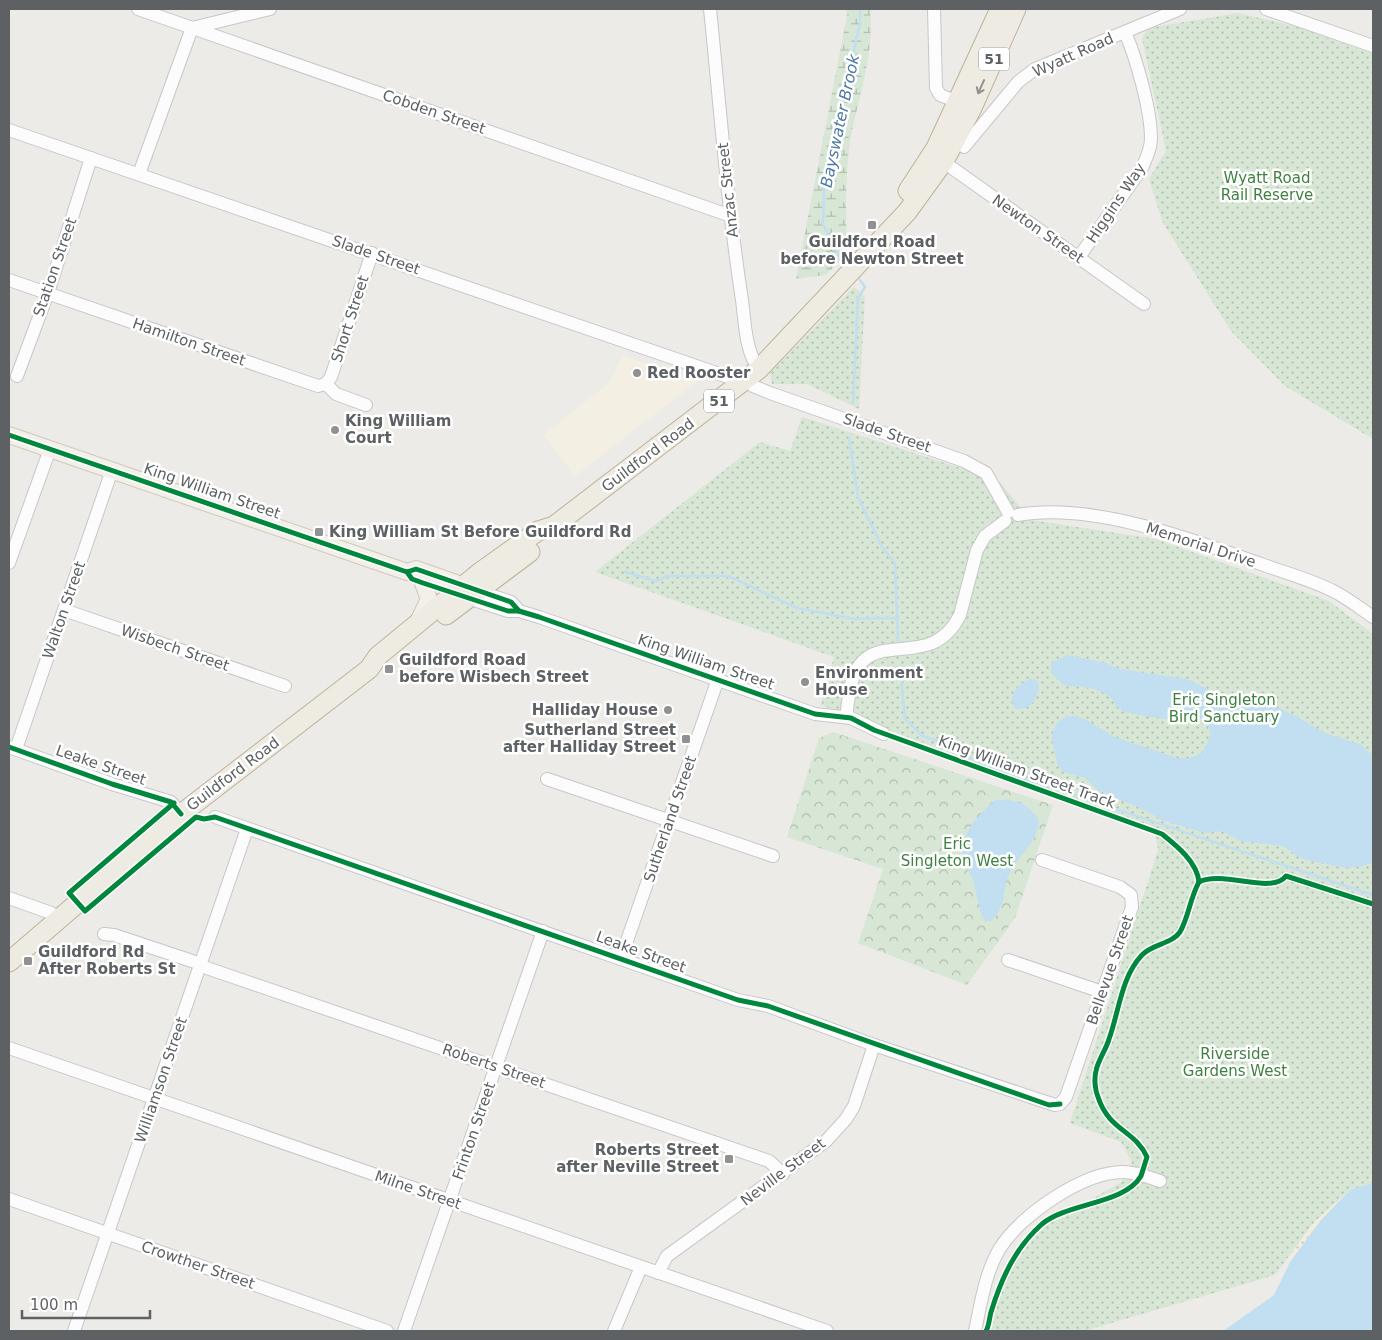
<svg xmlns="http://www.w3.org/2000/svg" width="1382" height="1340" font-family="'DejaVu Sans',sans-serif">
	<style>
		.commercial { fill: #f4efe3 }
		.forest { fill: url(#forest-crowns) }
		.wetland { fill: url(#wetland-marsh) }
		.sand { fill: url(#sand-dots) }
		.park { fill: url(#park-dots) }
		.water { fill: #c2def1 }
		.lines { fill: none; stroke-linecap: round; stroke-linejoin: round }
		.stream { stroke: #c2def1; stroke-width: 2.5 }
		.minor-casing { stroke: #c7c7c7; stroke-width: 14 }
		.major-casing { stroke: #d1c9b9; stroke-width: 18 }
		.highway-casing { stroke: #bfb399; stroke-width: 21 }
		.minor { stroke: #fcfcfc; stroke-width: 12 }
		.major { stroke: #f2f0e9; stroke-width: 16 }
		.highway { stroke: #eeebe3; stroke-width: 19 }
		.cycleway-casing { stroke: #fff; stroke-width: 8 }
		.cycleway { stroke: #00873e; stroke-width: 5 }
		.oneway { stroke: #909190 }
		.poi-dot { fill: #909192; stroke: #fff; stroke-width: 2 }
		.labels { text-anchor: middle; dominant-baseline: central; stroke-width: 5; stroke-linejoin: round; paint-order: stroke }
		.shield { fill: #fff; stroke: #8e9092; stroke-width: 1 }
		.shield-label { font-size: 14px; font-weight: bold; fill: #5e6164 }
		.street-label { font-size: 15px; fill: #5e6164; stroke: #fff }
		.park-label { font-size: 15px; fill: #408142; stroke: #fff }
		.poi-label { font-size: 15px; font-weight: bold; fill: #5e6164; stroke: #fff; text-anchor: start }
		.water-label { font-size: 16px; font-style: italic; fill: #4e7aa5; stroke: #fff }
	</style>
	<defs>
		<pattern id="forest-crowns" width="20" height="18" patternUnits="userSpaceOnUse" patternTransform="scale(1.25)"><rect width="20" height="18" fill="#d7e6d5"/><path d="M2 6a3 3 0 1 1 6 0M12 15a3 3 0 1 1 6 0" fill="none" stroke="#b2beb0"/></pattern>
		<pattern id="wetland-marsh" width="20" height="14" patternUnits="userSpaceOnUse" patternTransform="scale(1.25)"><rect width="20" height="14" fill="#d7e6d5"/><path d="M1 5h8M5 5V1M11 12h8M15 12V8" fill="none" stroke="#b2beb0"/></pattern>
		<pattern id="sand-dots" width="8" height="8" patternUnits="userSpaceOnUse" patternTransform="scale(1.25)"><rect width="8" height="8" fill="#f2ede0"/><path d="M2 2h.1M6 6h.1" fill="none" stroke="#c7c3b9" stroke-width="1.8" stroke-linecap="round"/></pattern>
		<pattern id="park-dots" width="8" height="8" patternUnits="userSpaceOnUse" patternTransform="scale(1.25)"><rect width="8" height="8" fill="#d7e6d5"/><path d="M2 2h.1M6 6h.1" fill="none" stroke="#b2beb0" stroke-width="1.8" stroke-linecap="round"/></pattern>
	</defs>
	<rect width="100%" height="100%" fill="#ecebe8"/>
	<path class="commercial" d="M622,355l76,26 -123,95 -32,-41 67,-53z"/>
	<path class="forest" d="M833,732l220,73 -38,113 -48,67 -109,-42 25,-74 -96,-32 32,-99z"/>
	<path class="wetland" d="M846,9h24c5,49 -14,92 -21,140 -4,35 -3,69 -2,104l-21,22 -30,4 46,-238 5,-25z"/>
	<path class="sand" d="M1365,1172l8,12h-4l-48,36 -31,42 11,-30z"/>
	<g class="park">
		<path d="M1238,13l63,15 72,26v385l-88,-53 -54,-55 -68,-108 -14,-44 17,-28 -24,-113 6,-10z"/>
		<path d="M854,287l11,9 -6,113 -52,-25h-35l-2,-11z"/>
		<path d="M802,417l196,63 33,40 125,19 173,62 44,33v550l-23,6 -36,32 -39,53 -191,56h-103l20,-54 37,-48 84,-47 10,-20 -11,-20 -51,-19 88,-273 -3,-21 -334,-124 13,-48 -239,-85 165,-130 30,9z"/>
	</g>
	<g class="water">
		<path d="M1067,655l39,8 13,6 68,10 41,20 34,2 32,14 31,18 37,12 11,12v105l-10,4 -17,2 -44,-9 -19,-13 -42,-5 -19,-10 -17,2 -44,-13 -12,-8 -50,-21 -14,-13 -22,-6 -6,-9 -5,-23 1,-10 5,-8 8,-5 9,-1 9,3 31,18 62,21h14l11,-5 9,-18c-9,-29 -25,-13 -47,-16 -6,-1 -38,-6 -41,-8 -6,-3 -9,-10 -13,-14 -15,-12 -30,-9 -47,-12l-12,-13v-9z"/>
		<path d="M1030,679l6,1 3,5c-1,13 -8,26 -23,24 -11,-12 3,-26 14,-30z"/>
		<path d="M995,800c23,-1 30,2 44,20 -2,26 -20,33 -30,54 -8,19 -1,31 -18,47h-6c-8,-13 -7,-27 -12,-41 -3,-7 -9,-14 -10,-21 -3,-27 14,-42 32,-59z"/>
		<path d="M1369,1184h4v147h-150l51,-36 16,-33 31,-42 29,-30z"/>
	</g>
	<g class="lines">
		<g class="stream">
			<path d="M841,260l-18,-36 1,-36 36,-165v-14"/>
			<path d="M853,403l5,-105 7,-11 -5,-7"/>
			<path d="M849,437l9,60 24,50 13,16 3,77"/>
			<path d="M625,572l31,9 12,-5h60l69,32 57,11 42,-1"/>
			<path d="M900,667l5,52 18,17 26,9 32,19 392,131"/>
		</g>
		<defs>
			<g id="minor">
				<path d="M138,9l593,207"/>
				<path d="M710,9c10,97 17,194 32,291 3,22 3,51 17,69"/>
				<path d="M934,9l2,79 4,7 23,9"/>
				<path d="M1266,9l107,37"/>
				<path d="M9,130l725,249 5,6"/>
				<path d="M964,147l54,-65 17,-13 145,-60"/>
				<path d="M938,158l206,146"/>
				<path d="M139,174l53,-146 78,-19"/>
				<path d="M1079,257l63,-89c4,-9 9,-19 9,-29 0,-30 -15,-81 -26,-107"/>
				<path d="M9,280l309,106 8,-2 10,10 30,11"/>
				<path d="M17,376l31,-83 43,-135"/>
				<path d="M747,379l6,7 17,7 194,68 22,12 22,39"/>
				<path d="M326,384l5,-7 41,-124"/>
				<path d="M1018,515c74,-13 173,24 243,49 24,9 52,16 74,28 14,7 26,17 38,25"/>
				<path d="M9,563l41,-114"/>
				<path d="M478,591l33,11 8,9"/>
				<path d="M468,598l40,13h11l20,6 276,97 36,4 33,16"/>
				<path d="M64,610l221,76"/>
				<path d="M847,717c-1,-9 2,-18 3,-27 13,-72 79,-12 110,-75l17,-65 8,-14 20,-15"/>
				<path d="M9,747l103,37 59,18 10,12"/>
				<path d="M16,749l96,-279"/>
				<path d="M547,779l226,77"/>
				<path d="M215,817l523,183 30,6 106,39 181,60 5,-1 6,-7 66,-190 -1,-12 -11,-8 -78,-27"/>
				<path d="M9,898l42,15 7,5"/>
				<path d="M104,934l10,1 87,29"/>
				<path d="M621,958l97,-279"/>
				<path d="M1008,960l94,32"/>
				<path d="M201,966l568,195 14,13"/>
				<path d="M9,1048l818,283"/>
				<path d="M9,1199l378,132"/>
				<path d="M658,1273l9,-17 159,-115 20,-22 8,-13 20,-61"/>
				<path d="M74,1331l173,-502"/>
				<path d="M404,1331l139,-400"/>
				<path d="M614,1331l27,-64"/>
				<path d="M975,1331c6,-28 10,-58 25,-83 21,-33 83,-76 123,-76 13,0 25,5 37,9"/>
			</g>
			<g id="major">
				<path d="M9,435l398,137 9,-3 57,20"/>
				<path d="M418,622l11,-23 -6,-16"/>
			</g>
			<g id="highway">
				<path d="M908,191l28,-43 64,-139"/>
				<path d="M446,615l84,-63"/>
				<path d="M9,962l172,-148 188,-145 9,-13 101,-83 59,-42 16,-5 205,-157 148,-157 37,-51 28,-53 44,-99"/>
			</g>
		</defs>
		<use href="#minor" class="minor-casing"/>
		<use href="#major" class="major-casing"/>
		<use href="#highway" class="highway-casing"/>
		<use href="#minor" class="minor"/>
		<use href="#major" class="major"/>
		<use href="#highway" class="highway"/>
		<defs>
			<g id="cycleway">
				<path d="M9,435l398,137 9,-3 29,10 66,23 8,9"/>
				<path d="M407,572l5,7 11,4 85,28h11l20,6 276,97 36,4 23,12 288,104c15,12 35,28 37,48"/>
				<path d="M9,747l103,37 59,18 10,12"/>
				<path d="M174,803l-105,90 16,18 111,-94 8,2 11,-2 523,183 30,6 281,99 11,-1"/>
				<path d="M986,1331c4,-7 3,-15 6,-22 10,-32 24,-62 50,-85 25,-21 83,-20 99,-48 2,-6 4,-13 6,-19 -12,-27 -38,-26 -49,-60 -3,-7 -4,-18 -2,-26 2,-11 10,-21 13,-32 10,-27 12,-62 33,-84 10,-11 30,-11 38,-23 9,-16 10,-34 19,-50 24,-12 73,13 87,-6l87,28"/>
			</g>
		</defs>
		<use href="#cycleway" class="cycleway-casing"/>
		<use href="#cycleway" class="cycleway"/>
	</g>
	<defs><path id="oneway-shaft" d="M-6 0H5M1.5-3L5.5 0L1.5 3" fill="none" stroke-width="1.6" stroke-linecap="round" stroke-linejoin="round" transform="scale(1.25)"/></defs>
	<use class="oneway" href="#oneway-shaft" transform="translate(981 87) rotate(114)"/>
	<g class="poi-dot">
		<rect x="867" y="220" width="10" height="10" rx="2.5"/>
		<circle cx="637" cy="373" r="5"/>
		<circle cx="335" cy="430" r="5"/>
		<rect x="314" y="527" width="10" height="10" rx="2.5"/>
		<rect x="384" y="664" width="10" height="10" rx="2.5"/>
		<circle cx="805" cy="682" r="5"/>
		<circle cx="668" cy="710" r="5"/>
		<rect x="681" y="734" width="10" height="10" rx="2.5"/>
		<rect x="23" y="956" width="10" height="10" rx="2.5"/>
		<rect x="724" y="1154" width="10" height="10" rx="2.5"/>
	</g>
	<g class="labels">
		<g class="shield">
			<rect x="979" y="47.5" width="30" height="23" rx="4"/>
			<rect x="704" y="389.5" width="30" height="23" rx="4"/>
		</g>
		<g class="shield-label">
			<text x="994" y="59">51</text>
			<text x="719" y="401">51</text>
		</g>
		<g class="street-label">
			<text transform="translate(1073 55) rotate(-24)">Wyatt Road</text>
			<text transform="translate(434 112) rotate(19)">Cobden Street</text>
			<text transform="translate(728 190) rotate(-96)">Anzac Street</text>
			<text transform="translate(1116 203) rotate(-56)">Higgins Way</text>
			<text transform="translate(1038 229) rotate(35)">Newton Street</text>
			<text transform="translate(376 255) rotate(19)">Slade Street</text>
			<text transform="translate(55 267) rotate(-71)">Station Street</text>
			<text transform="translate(350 319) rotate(-72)">Short Street</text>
			<text transform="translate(189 342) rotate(19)">Hamilton Street</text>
			<text transform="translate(887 433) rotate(19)">Slade Street</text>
			<text transform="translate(648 455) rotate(-37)">Guildford Road</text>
			<text transform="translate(212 491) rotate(19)">King William Street</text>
			<text transform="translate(1201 545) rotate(18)">Memorial Drive</text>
			<text transform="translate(64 610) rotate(-71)">Walton Street</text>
			<text transform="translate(175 648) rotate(19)">Wisbech Street</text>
			<text transform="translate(706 662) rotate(19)">King William Street</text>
			<text transform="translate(101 765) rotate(19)">Leake Street</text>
			<text transform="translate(1027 772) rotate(20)">King William Street Track</text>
			<text transform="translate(233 774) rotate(-37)">Guildford Road</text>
			<text transform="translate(670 819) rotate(-71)">Sutherland Street</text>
			<text transform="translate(641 952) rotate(20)">Leake Street</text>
			<text transform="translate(1110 970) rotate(-71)">Bellevue Street</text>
			<text transform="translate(494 1066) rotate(19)">Roberts Street</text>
			<text transform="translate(161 1080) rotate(-71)">Williamson Street</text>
			<text transform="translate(474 1131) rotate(-71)">Frinton Street</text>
			<text transform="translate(783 1172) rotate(-37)">Neville Street</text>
			<text transform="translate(418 1190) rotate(19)">Milne Street</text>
			<text transform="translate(198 1265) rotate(19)">Crowther Street</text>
		</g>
		<g class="park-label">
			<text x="1267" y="178">Wyatt Road<tspan x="1267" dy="17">Rail Reserve</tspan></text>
			<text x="1224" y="700">Eric Singleton<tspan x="1224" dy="17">Bird Sanctuary</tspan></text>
			<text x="957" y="844">Eric<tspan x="957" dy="17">Singleton West</tspan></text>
			<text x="1235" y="1054">Riverside<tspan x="1235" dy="17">Gardens West</tspan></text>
		</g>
		<g class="poi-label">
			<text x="872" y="242" text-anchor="middle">Guildford Road<tspan x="872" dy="17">before Newton Street</tspan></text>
			<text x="647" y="373">Red Rooster</text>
			<text x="345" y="421">King William<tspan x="345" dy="17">Court</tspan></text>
			<text x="329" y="532">King William St Before Guildford Rd</text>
			<text x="399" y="660">Guildford Road<tspan x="399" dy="17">before Wisbech Street</tspan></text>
			<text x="815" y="673">Environment<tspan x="815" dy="17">House</tspan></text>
			<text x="658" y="710" text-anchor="end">Halliday House</text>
			<text x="676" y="730" text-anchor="end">Sutherland Street<tspan x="676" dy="17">after Halliday Street</tspan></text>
			<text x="38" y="952">Guildford Rd<tspan x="38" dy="17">After Roberts St</tspan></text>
			<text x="719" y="1150" text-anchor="end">Roberts Street<tspan x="719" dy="17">after Neville Street</tspan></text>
		</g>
		<g class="water-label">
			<text transform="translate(840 121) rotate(-78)">Bayswater Brook</text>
		</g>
	</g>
	<rect width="1382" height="1340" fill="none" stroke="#5e6164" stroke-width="20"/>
	<path d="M22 1310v8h128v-8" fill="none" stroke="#5e6164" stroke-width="2.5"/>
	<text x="30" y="1310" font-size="15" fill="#5e6164" stroke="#ffffff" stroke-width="4" paint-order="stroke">100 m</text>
</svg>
